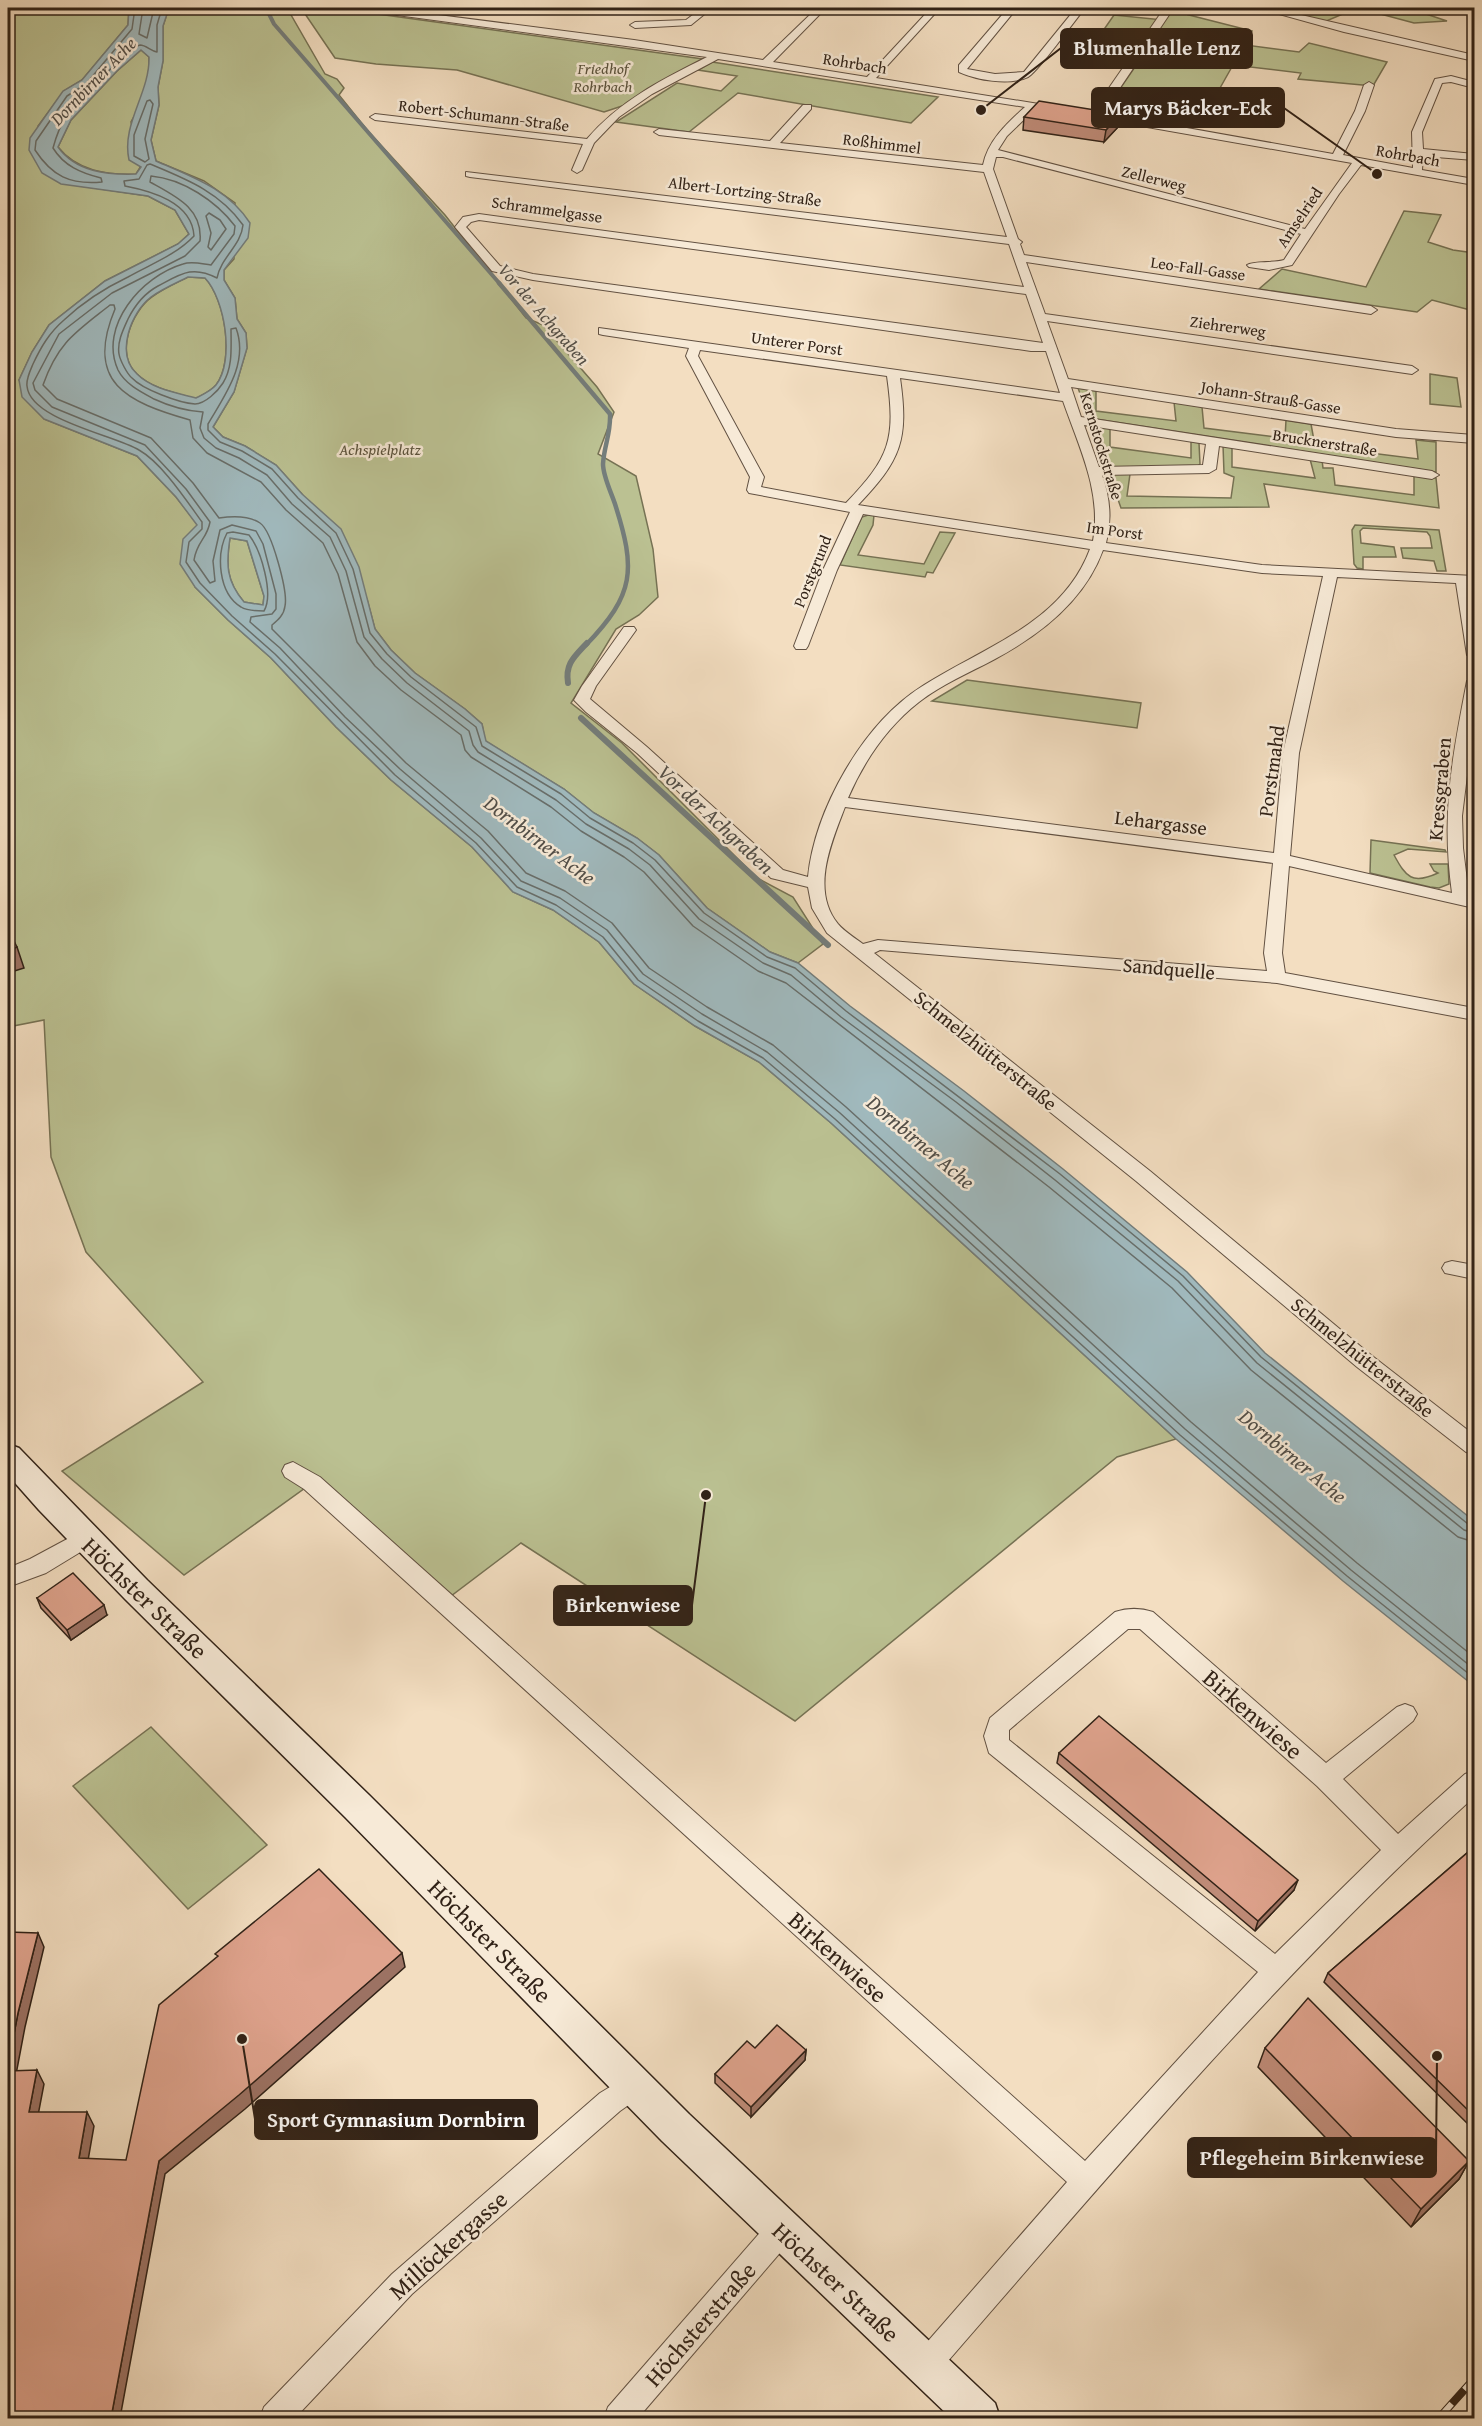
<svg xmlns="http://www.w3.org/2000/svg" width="1482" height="2426" font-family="'Gentium Book Plus',serif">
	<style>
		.green { fill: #bbc192; stroke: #767254; stroke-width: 1.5 }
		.water { fill: #a0b9bd; stroke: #747d7b; stroke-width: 1.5; fill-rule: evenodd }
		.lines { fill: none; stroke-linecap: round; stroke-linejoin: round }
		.shore { stroke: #686e6a; stroke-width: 1.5 }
		.stream-far2 { stroke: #747d7b; stroke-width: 4 }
		.stream-far1 { stroke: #747d7b; stroke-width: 4.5 }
		.stream { stroke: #747d7b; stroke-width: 6 }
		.street-casing { stroke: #625142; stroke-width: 2 }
		.secondary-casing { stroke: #312217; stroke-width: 3 }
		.street { fill: #f7ead7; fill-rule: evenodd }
		.secondary { fill: #f7ead7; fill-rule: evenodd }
		.rail-casing { stroke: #312217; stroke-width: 8 }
		.rail { stroke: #f7ead7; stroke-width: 6; stroke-dasharray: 19; stroke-linecap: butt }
		.wall { fill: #c08c79; stroke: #312217; stroke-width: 1.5 }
		.shaded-wall { fill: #9c7263; stroke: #312217; stroke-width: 1.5 }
		.building { fill: #dfa38d; stroke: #312217; stroke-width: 1.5 }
		.labels { text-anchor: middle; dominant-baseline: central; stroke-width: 5; stroke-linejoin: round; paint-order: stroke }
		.far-street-label { font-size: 16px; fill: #312217; stroke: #f7ead7 }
		.far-park-label { font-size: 16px; font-style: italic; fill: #5a523c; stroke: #f7ead7 }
		.far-water-label { font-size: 18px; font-style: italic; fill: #524f49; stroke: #f7ead7 }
		.street-label { font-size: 20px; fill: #312217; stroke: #f7ead7 }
		.water-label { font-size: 21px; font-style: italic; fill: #524f49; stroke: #f7ead7 }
		.near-street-label { font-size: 24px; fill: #312217; stroke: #f7ead7 }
		.leader { fill: none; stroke: #312217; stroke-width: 2 }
		.callout-dot { fill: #312217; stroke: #f7ead7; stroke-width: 2 }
		.callout { fill: #312217; stroke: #312217; stroke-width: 2 }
		.callout-label { font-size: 21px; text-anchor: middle; font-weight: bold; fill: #fff }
	</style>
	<rect width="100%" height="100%" fill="#f3dec1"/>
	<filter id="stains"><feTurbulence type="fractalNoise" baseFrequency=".00333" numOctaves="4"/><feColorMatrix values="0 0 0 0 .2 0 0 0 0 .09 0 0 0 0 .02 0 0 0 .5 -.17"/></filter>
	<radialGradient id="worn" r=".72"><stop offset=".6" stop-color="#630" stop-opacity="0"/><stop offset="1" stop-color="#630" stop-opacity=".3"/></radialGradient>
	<g class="green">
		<path d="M8,8h121l-1,17 -46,55 -18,11 -26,35 23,57 87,13 27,14 14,24 -11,10 -73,37 -56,44 -17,27 -13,28 25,39 93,37 39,41 22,28 -3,62 33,33 43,38 65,69 55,53 81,67 41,45 40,18 46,32 35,42 61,42 64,36 72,61 345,316 -59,18 -322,264 -274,-178 -74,56 -139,-113 -124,89 -122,-104 141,-89 -117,-130 -35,-95 -7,-137 -36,7z"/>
		<path d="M169,8h118l38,66 12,5 7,9 -5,7 29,36 77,84 81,103 17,7 54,62 17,25 -16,42 38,22 17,73 5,48 -19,18 -23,14 -45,74 51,40 135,135 36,19 30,47 -25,19 -28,-11 -63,-44 -48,-53 -22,-17 -43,-25 -30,-24 -79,-48 -3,-17 -17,-15 -50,-36 -24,-23 -16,-21 -8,-30 -65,-105 -26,-29 -31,-19 -22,-9 -10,-10 21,-35 13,-44 -1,-15 -9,-14 -2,-21 -11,-18v-10l10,-11 1,-56 -31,-22 -48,-20 -5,-21 8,-35 -1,-18 5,-26v-35z"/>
		<path d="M301,8h33l369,51 -78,46 -21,7 -147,-42 -81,-6 -41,-6z"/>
		<path d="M1158,8h46l-15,7 63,16 -7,14 54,7 10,-9 78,19 -14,24 -75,-7 3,-6 -68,-8 -35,62 -94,-15 46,-67 -52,-7 16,-23 49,5 7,-9z"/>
		<path d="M1278,8h79l-33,14z"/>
		<path d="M1358,8h50l39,13 -33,2z"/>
		<path d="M141,50l8,7c1,22 -6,45 -18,65l10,44 -5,8c-29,1 -59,-3 -78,-27l13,-27 46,-49z"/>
		<path d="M712,62l226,35 -27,26 -173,-30 -49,39 -73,-10 61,-39 44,8 16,-15 -39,-6z"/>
		<path d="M1404,211l37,4 -13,27 25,8 21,3v58l-42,-11 -15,12 -158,-23 23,-20 84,18z"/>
		<path d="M188,277l17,1c20,21 30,82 11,107 -5,6 -14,10 -20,14 -19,-6 -44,-10 -59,-25 -22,-20 -6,-62 15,-77 10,-8 24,-14 36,-20z"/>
		<path d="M1430,374l27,4 4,29 -31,-3z"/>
		<path d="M1078,388l18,3v20l80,10 -2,-19 28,5 2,21 81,10 1,-18 25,4 4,22 103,13 -2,-19 20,2v30l-347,-54z"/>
		<path d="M1091,426l19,1v20l81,11v-18l8,3 1,21 -3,3 -90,1z"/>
		<path d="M1223,445l9,1v21l83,11 -5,-19 12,1 1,8h10l2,17 79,10v-20l22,3 3,30 -175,-24 5,23 -148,1 -12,-34h21l-3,22 104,2 3,-21 -10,-4z"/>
		<path d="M868,515h6l-1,10 -15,30 66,9 16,-32 15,1 -22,40 -6,-1 -2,5 -85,-12 22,-48z"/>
		<path d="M1355,525l84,5 7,41h-9l-3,-10 -31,-3 -2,-10h31l-2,-12 -3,-4 -64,-4 -3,3 1,12 33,4 2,10h-33v12l-6,-1 -3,-4 -2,-34z"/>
		<path d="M230,538l17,3 17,55 -1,9 -19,-3c-18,-21 -18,-38 -14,-64z"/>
		<path d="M967,680l174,23 -4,25 -205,-27z"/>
		<path d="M1371,840l74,10 1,2 -38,-3 -14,6c12,22 18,30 44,18l-4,-2 -4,-7h18l1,20 -10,4 -9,-1 -60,-14z"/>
		<path d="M151,1727l116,118 -79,64 -115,-123z"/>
	</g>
	<path class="water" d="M129,8h40l-6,18v35l-5,26 1,18 -8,35 5,21c36,16 71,27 94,62l-2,15 -24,32v10l11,18 2,21 9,14 1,15 -13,44 -21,35 10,10 22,9 31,19 26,29 39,35 18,38 16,62 16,21 24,23 50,36 17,15 4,17 78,48 30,24 43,25 22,17 48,53 63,44 28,11 52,43 114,85 99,78 124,103 78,81 209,168v165l-131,-105 -167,-142 -345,-316 -72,-61 -64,-36 -61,-42 -35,-42 -46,-32 -40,-18 -41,-45 -81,-67 -55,-53 -65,-69 -43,-38 -33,-33 -15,-23 3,-25 14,-14 -21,-28 -39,-41 -93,-37 -22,-22 -3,-17 13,-28 17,-27 56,-44 73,-37 11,-10 -14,-24 -27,-14 -87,-12 -19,-11 -13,-23 1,-12 26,-37 7,-10 19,-11 46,-55zM141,50l8,7c1,36 -28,67 -20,103l12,7 -5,7c-29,1 -60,-2 -78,-27l13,-27 46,-49zM188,277l17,1c20,21 30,83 11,107 -5,6 -14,10 -20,13 -19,-5 -44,-9 -59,-24 -22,-20 -6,-62 14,-77 11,-8 25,-14 37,-20zM230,538l17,3 17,55 -1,9 -19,-3c-18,-21 -18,-38 -14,-64z"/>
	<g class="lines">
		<g class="shore">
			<path d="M135,8l-3,21 -46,55 -19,12 -31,45 -1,9c17,26 35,35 67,32l-1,-4c-20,-5 -37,-12 -48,-30 3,-11 6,-21 13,-31 6,-10 65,-71 74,-72 6,0 11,6 17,7v-27l5,-17"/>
			<path d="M143,8l-4,26 8,4 7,-30"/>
			<path d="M150,100l3,4 -8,35 4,20 -4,3 -11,-6v-21l13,-34z"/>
			<path d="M209,213l11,7 6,9 -15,21 -3,-3 3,-14 -5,-17z"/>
			<path d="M233,532l16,3c12,15 25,59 15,76 -7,0 -17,0 -23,-4 -23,-14 -25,-53 -14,-74z"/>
			<path d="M1474,1526l-6,-2 -207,-167 -78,-81 -123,-102 -214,-163 -51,-43 -28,-11 -63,-44 -49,-53 -22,-17 -43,-25 -29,-24 -79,-48 -6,-19 -65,-50 -24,-23 -17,-21 -17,-64 -17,-36 -38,-35 -26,-29 -30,-18 -22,-9 -12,-12v-6c17,-29 41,-61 28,-96l-5,1c0,18 2,38 -8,54 -5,8 -18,21 -28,21 -16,-1 -53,-15 -63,-26 -5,-4 -12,-18 -13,-24 -2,-12 4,-24 9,-35 7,-14 17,-26 30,-33 23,-12 34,-21 59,-8 4,-21 24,-32 26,-53 -23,-33 -57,-46 -93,-61l-3,1 -8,14 -15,2 1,5c26,5 67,16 69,50 -18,19 -43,28 -66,41 -23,11 -45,25 -64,43 -15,13 -23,27 -31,44 -3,7 -7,15 -6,22 3,34 87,49 112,64 23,13 47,50 63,72v7l-13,13 -3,20 14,21 32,33 43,38 120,121 81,68 41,44 39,18 47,32 35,43 60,41 65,37 72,61 345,316 167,141 127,102"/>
			<path d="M1474,1533l-10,-3 -207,-167 -79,-82 -123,-101 -99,-78 -115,-85 -50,-42 -28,-12 -64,-44 -49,-54 -21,-16 -43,-25 -30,-24 -78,-48 -5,-7 -4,-14 -62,-48 -25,-24 -18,-22 -18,-66 -16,-34 -38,-33 -25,-29 -28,-17 -23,-10 -12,-10 -4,-10 3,-16c-17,-1 -34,-6 -49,-13 -13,-7 -29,-15 -36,-29 -20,-44 24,-94 65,-106 9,-3 19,0 28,1l23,-31 1,-8c-19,-25 -52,-47 -84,-50l-1,6c25,14 53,26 50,59l-15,15 -73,37 -53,41 -26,49 2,7 17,17 93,38 41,44 24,33c-3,17 -13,19 -16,38l16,23 5,-2 -2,-20 7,-31 12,-5 24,6 7,13 13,50v15l-4,5 -21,3 -1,5 30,26 65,69 55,52 81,69 40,43 39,17 47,32 36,44 59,40 65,38 73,61 345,316 166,141 123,99"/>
			<path d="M1474,1542l-16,-5 -207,-167 -79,-82 -123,-101 -263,-204 -28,-12 -65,-45 -49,-54 -20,-15 -43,-26 -30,-24 -80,-50 -6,-7 -4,-15 -60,-45 -26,-24 -18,-24 -19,-68 -15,-31 -37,-33 -25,-28 -54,-29 -14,-15 -3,-18c-63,-18 -106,-37 -75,-111l-1,-4h-4c-34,27 -52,37 -67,80l14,14 94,39 42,45 26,35c13,-2 29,-3 41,5 12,8 28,69 25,83 -1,9 -7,14 -13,19v4l134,134 82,68 38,42 39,18 47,32 37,45 58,39 66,38 73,62 345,315 166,141 117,94"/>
		</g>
		<path class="stream-far2" d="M266,8l8,16 226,260"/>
		<path class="stream-far1" d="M499,283l111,131c1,19 -6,32 -7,50 0,12 8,28 12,40 21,66 20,90 -29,141"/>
		<g class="stream">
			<path d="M568,683c-3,-19 6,-26 19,-40"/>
			<path d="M581,718l247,227"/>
		</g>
		<defs>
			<g id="street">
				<path d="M363,8h21l250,32 129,20 54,-52h9l-53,54 94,15 64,-69h9l-64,70 169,27v4h-10l-28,27 -9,14 307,79 47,-66 -256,-45 -7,-4 4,-3 70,-101 8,2 -68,101 230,41 22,-43 9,-26 5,-3 5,3 -9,26 -22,44 70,13 -1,-36 23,-53 16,-3 23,6v6l-23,-6 -9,1 -20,49 1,17 51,5v6l-51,-4 -1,14 52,9v6l-113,-20 -22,29 -47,71 -23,5 -20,-3 -2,-2c6,-4 27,-2 37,-5l17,-26 -298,-77h-7l-3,12 25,70 4,3 -2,2 4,11 347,51 6,4 -6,4 -345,-52 19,52 367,52 6,4 -6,4 -365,-53 21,58 328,50 78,6v8l-78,-6 -325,-50 10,30 351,54 7,4 -7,4 -213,-33 -3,23 -7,4 -107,2c8,22 10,45 4,68l156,22 212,11v8h-4l4,29v46l-7,-4 -11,-72 -119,-6 -38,176 -9,103 162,37c-11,-79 0,-135 15,-212l7,-4v42l-12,97 1,32 6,49 5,1v10l-185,-42 -7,87 3,20 189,35v12l-197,-37 -397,-33 -6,3 276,218 221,184 103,80v19l-8,-2 -109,-85 -221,-186 -309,-248 -15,-25 -4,-21 -37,-9 -134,-125 -51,-41 -12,-12 8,-14 42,-59h10l2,3 -40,56 -6,13 57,48 136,123 25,7c7,-68 55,-153 113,-190 62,-40 141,-63 169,-138l-227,-35 -26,56 -29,76 -2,3h-10l-2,-3 29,-76 27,-58 -101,-19 -2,-3 3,-13 -64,-121 3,-8 -86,-13 -4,-1v-6l461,65 -14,-42h-15l-498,-71 -41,-9 -37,-44 8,-10 16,-3 545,73 -15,-43 -539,-67 -4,-1v-4l541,65 -23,-65 -325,-37 -5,-3 5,-3 111,12 33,-36h8v4l-31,34 203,22c5,-24 23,-41 42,-58l-307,-48 -66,35 -33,23 -25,26 -12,27 -5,3 -5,-3 11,-26 -208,-24 -5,-3 5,-3 212,25c32,-38 76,-60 120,-82l-340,-46zM479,220l547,74 17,49 -510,-69 -33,-8 -34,-39 5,-5zM700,350l187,26c9,64 3,81 -41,127l-85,-16 3,-10 -66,-121zM900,378l163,23c16,46 39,91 30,140l-235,-36c43,-45 51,-65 42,-127zM1084,425l122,19 -3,21 -104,2zM1103,550l159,23 61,3 -40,177 -9,100 -426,-55c16,-37 39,-71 71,-96 23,-18 50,-29 76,-43 45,-24 90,-59 108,-109zM845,807l428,56 -9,90 3,18 -389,-31 -15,4c-8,-6 -18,-12 -25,-20 -28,-34 -6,-83 7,-117z"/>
				<path d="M702,8h10l-21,17 -56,3 -5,-3 5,-3 51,-2z"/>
				<path d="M1008,8h9l-50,61 28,5 29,-2 52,-64h9c-10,12 -47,64 -57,69 -19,9 -51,3 -69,-5v-7z"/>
				<path d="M1257,8h14l203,47v6l-130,-29z"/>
				<path d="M1452,1261l22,4v14l-29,-6 -3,-5 3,-5z"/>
				<path d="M293,1462l27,15 765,684 173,-189 -269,-219 -5,-17 6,-18 125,-106c12,-4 26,-4 38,0l173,151 71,-56 8,-3 8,3 4,7 -4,7 -70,58 55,55 67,-60 9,-3v26c-196,177 -366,380 -539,579l-10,5 -10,-5 -5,-10 5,-10 152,-174 -763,-693 -19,-12 -3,-6 3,-6zM1128,1629h12l177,157 64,64 -106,104 -266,-214v-10z"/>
				<path d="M84,1530l8,3 3,6 -3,6 -46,28 -38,14v-19l22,-9z"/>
				<path d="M633,2073l10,4 4,9 -4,9 -23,16 -208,183 -117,124h-35l4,-11 128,-133 208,-181z"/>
				<path d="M781,2216l10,4 4,10 -4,10 -153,178h-34l4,-11 163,-187z"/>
			</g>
			<path id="secondary" d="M8,1444l11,4 128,132 222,215 320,319 306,289 5,15h-49l-289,-277 -317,-324 -220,-218 -86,-89 -31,-35z"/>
		</defs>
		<use href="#street" class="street-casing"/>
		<use href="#secondary" class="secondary-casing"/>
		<use href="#street" class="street"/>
		<use href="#secondary" class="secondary"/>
		<defs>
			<path id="rail" d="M1439,2418l35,-39"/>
		</defs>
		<use href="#rail" class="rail-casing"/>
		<use href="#rail" class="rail"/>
	</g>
	<g class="wall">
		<path d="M1120,114l-1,12 -15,16 -81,-12 1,-13z"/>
		<path d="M1471,216h3v33l-6,-1z"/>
		<path d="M37,1598l70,17 -36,25 -30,-32z"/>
		<path d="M1059,1753l235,137 -39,41 -198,-168z"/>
		<path d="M1474,1847v283l-150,-148 4,-9z"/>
		<path d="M755,2048l51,2 -1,10 -54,57 -36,-34v-9z"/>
		<path d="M1265,2048l204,113 -10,18 -48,48 -153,-160z"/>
	</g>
	<g class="shaded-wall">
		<path d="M1120,114l-1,12 -15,16 2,-12z"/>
		<path d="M17,947l7,21 -16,5v-23z"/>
		<path d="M104,1605l3,10 -36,25 -4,-10z"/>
		<path d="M1298,1880l-4,10 -39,41 3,-10z"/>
		<path d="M38,1933l6,14 -19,80 -11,58 -6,-13v-7l10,-52z"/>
		<path d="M402,1953l3,14 -160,142 -80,65 -45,244h-9l48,-257z"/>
		<path d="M806,2050l-1,10 -54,57v-10z"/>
		<path d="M37,2070l7,14 -8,42 -7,-14z"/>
		<path d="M87,2112l7,14 -8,46 -7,-14z"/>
		<path d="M1469,2161l-10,18 -48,48 10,-18z"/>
	</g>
	<g class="building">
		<path d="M1039,101l81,13 -14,16 -82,-13z"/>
		<path d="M1471,216h3v28h-5z"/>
		<path d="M8,929l9,18 -9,3z"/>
		<path d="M73,1573l31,32 -37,25 -30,-32z"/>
		<path d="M1099,1716l199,164 -40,41 -199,-168z"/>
		<path d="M1474,1847v269l-146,-143z"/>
		<path d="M319,1869l83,84 -163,142 -80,66 -48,257h-103v-121l2,-11 -2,1v-216l29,-1 -8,42h58l-8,46 47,2 33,-155 59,-49 -3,-2z"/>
		<path d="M8,1932l30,1 -20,80 -10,52z"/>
		<path d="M1308,1998l161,163 -48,48 -156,-161z"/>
		<path d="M777,2025l29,25 -55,57 -36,-33 32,-33 8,7z"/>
	</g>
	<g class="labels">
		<g class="far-street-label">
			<text transform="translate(855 63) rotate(9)">Rohrbach</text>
			<text transform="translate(484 115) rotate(7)">Robert-Schumann-Straße</text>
			<text transform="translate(882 143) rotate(7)">Roßhimmel</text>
			<text transform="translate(1408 155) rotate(10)">Rohrbach</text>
			<text transform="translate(1154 178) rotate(14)">Zellerweg</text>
			<text transform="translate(745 191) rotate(7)">Albert-Lortzing-Straße</text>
			<text transform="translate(547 209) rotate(8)">Schrammelgasse</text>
			<text transform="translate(1299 217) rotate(-56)">Amselried</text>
			<text transform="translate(1198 268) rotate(8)">Leo-Fall-Gasse</text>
			<text transform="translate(1228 326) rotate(8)">Ziehrerweg</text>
			<text transform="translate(797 343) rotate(8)">Unterer Porst</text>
			<text transform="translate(1271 397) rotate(9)">Johann-Strauß-Gasse</text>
			<text transform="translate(1325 442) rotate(9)">Brucknerstraße</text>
			<text transform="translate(1102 446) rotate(73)">Kernstockstraße</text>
			<text transform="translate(1115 530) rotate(8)">Im Porst</text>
			<text transform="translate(812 571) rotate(-68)">Porstgrund</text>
		</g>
		<g class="far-park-label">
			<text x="603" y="68">Friedhof<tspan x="603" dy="18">Rohrbach</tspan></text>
			<text x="380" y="449">Achspielplatz</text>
		</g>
		<g class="far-water-label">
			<text transform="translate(93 81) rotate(-46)">Dornbirner Ache</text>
			<text transform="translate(544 314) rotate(49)">Vor der Achgraben</text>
		</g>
		<g class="street-label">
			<text transform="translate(1271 771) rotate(-82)">Porstmahd</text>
			<text transform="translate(1439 789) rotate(-85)">Kressgraben</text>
			<text transform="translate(1161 822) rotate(7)">Lehargasse</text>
			<text transform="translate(1169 968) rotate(5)">Sandquelle</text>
			<text transform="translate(986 1050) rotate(39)">Schmelzhütterstraße</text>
			<text transform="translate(1363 1357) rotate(39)">Schmelzhütterstraße</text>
		</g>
		<g class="water-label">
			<text transform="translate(716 819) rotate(43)">Vor der Achgraben</text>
			<text transform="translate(540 840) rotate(37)">Dornbirner Ache</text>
			<text transform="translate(921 1142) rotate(40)">Dornbirner Ache</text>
			<text transform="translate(1293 1456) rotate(40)">Dornbirner Ache</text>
		</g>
		<g class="near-street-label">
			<text transform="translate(145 1598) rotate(44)">Höchster Straße</text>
			<text transform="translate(1253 1714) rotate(41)">Birkenwiese</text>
			<text transform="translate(490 1941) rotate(45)">Höchster Straße</text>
			<text transform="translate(838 1957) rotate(42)">Birkenwiese</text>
			<text transform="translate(448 2245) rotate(-42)">Millöckergasse</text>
			<text transform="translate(836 2282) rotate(43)">Höchster Straße</text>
			<text transform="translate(700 2324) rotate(-49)">Höchsterstraße</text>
		</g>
	</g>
	<path class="leader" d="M981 110L1061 48M1377 174L1284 108M706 1495L692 1605M242 2039L255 2119M1437 2056L1436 2157"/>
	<g class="callout-dot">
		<circle cx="981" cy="110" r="6"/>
		<circle cx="1377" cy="174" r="6"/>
		<circle cx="706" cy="1495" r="6"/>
		<circle cx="242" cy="2039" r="6"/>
		<circle cx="1437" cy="2056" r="6"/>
	</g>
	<g class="callout">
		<rect x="1061" y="29" width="191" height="39" rx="6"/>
		<rect x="1092" y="88" width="192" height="39" rx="6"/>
		<rect x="554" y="1586" width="138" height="39" rx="6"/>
		<rect x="255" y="2100" width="282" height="39" rx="6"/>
		<rect x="1188" y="2138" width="248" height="39" rx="6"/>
	</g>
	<g class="callout-label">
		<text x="1157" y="55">Blumenhalle Lenz</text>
		<text x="1188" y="115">Marys Bäcker-Eck</text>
		<text x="623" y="1612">Birkenwiese</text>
		<text x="396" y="2127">Sport Gymnasium Dornbirn</text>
		<text x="1312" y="2165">Pflegeheim Birkenwiese</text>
	</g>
	<rect width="1482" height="2426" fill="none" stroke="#f3dec1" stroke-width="30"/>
	<rect x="9" y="9" width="1464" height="2408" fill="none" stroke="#312217" stroke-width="3"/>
	<rect x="15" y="15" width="1452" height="2396" fill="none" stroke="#312217" stroke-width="1.5"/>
	<rect width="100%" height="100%" filter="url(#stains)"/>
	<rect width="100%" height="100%" fill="url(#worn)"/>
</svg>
